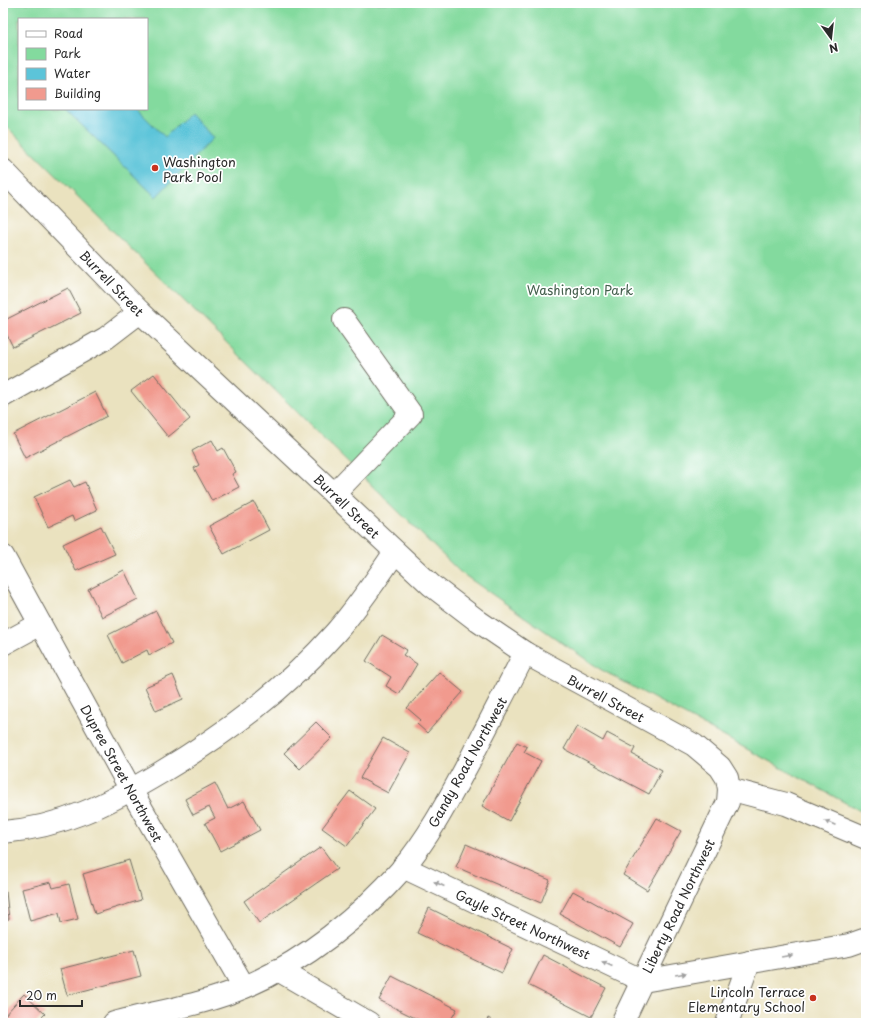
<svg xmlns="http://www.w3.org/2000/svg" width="869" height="1026" font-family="'Playpen Sans',sans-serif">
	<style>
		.green { fill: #83da9e; stroke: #578264; fill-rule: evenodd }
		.water { fill: #5cc4d9; stroke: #447882 }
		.building { fill: #f19a8e }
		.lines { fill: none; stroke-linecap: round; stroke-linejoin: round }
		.minor-casing { stroke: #6e6b5f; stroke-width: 24 }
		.minor { stroke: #fff; stroke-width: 22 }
		.oneway { fill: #a0a0a0 }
		.poi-dot { fill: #c8321e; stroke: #fff; stroke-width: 1.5 }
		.labels { text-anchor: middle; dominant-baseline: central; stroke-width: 3.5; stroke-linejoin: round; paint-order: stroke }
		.poi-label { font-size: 13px; fill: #2b2b2b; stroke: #fff; text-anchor: start }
		.street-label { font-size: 13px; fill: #2b2b2b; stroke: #fff }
		.park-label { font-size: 13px; fill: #45604e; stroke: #fff }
	</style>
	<rect width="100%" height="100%" fill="#fff"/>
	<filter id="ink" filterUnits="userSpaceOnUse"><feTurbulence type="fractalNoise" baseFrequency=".025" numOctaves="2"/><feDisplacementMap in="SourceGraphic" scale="8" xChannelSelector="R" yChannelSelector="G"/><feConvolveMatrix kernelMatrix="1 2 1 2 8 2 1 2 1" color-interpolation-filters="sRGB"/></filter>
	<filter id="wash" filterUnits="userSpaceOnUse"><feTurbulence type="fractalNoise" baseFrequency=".012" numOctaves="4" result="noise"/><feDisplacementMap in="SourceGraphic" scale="16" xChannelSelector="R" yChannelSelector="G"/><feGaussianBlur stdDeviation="0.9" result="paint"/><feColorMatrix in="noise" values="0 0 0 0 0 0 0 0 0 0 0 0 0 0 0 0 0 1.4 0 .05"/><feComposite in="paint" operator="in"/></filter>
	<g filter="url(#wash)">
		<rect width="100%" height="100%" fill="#eae2bf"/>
		<path class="green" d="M3,3h863v811l-266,-145 -140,-97 -457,-449zM19,19h128v90h-128z"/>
		<path class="water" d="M65,109h72l28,28 25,-25 23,26 -57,59z"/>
		<g id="blocks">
			<g class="building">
				<path d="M68,288l13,25 -68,34 -10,-20v-6z"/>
				<path d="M154,374l36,45 -22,18 -37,-46z"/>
				<path d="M95,392l12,24 -82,42 -12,-24z"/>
				<path d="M212,440l6,11 5,-3 13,24 -4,2 7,13 -27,14 -18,-33 5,-3 -7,-14z"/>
				<path d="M70,480l4,7 11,-5 12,28 -23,11 -2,-5 -24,11 -14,-30z"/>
				<path d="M254,502l15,28 -45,24 -15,-28z"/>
				<path d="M101,526l14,28 -39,17 -13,-27z"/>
				<path d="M124,570l14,29 -36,18 -14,-28z"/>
				<path d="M156,611l16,32 -23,12 -2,-5 -25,13 -14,-28z"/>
				<path d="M382,635l25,15 -4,5 14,9 -18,30 -13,-8 5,-9 -25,-16z"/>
				<path d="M439,672l24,20 -36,41 -10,-9 4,-4 -14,-12z"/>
				<path d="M173,675l10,24 -27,12 -11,-24z"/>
				<path d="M316,722l16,16 -32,31 -16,-16z"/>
				<path d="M577,726l26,15 4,-8 28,15 -3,6 30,16 -13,24 -85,-45z"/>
				<path d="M383,738l27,15 -22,40 -28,-15z"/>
				<path d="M517,742l10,5 -3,5 17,9 -32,60 -27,-15z"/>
				<path d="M215,783l13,26 16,-8 16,29 -40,21 -15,-28 10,-5 -6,-11 -16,8 -8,-16z"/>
				<path d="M350,791l25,18 -28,37 -25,-18z"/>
				<path d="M657,818l24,13 -34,59 -24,-15z"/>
				<path d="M466,844l84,36 -9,23 -85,-36z"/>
				<path d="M321,847l16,22 -78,54 -15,-22z"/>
				<path d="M129,860l12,40 -46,14 -12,-40z"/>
				<path d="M51,882l2,6 16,-4 9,35 -17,4 -2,-10 -29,8 -8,-32z"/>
				<path d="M573,891l60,33 -13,23 -60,-33z"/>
				<path d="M3,892h3l3,27 -6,1z"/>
				<path d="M429,908l84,41 -11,24 -85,-40z"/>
				<path d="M134,950l7,26 -74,19 -7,-26z"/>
				<path d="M543,955l63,33 -15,29 -63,-32z"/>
				<path d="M392,976l65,33 -8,14h-24l-46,-23z"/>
				<path d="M24,994l21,20 -9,9h-33v-6z"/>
				<path d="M488,1018l9,5h-11z"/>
			</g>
		</g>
	</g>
	<g filter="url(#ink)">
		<use href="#blocks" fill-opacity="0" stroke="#6e6b5f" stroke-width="1"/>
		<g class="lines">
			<defs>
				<g id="minor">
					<path d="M3,170l137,142 291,273 47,36 47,32 169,92 26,22 7,11 2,11 -1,13 -106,221"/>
					<path d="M3,396l103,-58 34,-26"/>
					<path d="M334,494l77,-80 -67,-94"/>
					<path d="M3,556l128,234 113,197"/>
					<path d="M3,644l37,-20"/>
					<path d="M729,789l57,15 80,34"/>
					<path d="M3,832c60,-5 105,-28 157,-59 65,-39 125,-83 176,-141 22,-25 40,-52 59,-80"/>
					<path d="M403,867l240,114 206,-36 17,-6"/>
					<path d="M278,970l91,53"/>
					<path d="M114,1023c44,-12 89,-18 131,-36 60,-26 115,-70 158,-119 27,-32 47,-71 67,-108 18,-36 37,-71 55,-107"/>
					<path d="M727,1023l22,-61"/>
				</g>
			</defs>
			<use href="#minor" class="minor-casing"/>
			<use href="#minor" class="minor"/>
		</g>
		<defs><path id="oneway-solid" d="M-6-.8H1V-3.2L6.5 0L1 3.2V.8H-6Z"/></defs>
		<g class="oneway">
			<use href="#oneway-solid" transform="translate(830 823) rotate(-157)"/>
			<use href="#oneway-solid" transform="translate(439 884) rotate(-155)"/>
			<use href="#oneway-solid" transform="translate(787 956) rotate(-10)"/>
			<use href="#oneway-solid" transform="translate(607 964) rotate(-155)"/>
			<use href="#oneway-solid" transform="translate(681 974) rotate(-10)"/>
		</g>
	</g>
	<g class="poi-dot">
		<circle cx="155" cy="168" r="4"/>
		<circle cx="813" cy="998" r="4"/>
	</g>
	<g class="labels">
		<g class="poi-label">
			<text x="163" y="161">Washington<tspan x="163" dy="15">Park Pool</tspan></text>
			<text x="805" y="991" text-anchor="end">Lincoln Terrace<tspan x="805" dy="15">Elementary School</tspan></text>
		</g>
		<g class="street-label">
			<text transform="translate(112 283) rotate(46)">Burrell Street</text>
			<text transform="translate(347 506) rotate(44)">Burrell Street</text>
			<text transform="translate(606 698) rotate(28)">Burrell Street</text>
			<text transform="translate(467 762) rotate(-61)">Gandy Road Northwest</text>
			<text transform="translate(122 773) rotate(61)">Dupree Street Northwest</text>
			<text transform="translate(678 906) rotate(-64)">Liberty Road Northwest</text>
			<text transform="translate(523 924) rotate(25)">Gayle Street Northwest</text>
		</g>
		<g class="park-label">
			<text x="580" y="289">Washington Park</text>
		</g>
	</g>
	<rect width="869" height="1026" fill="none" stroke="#fff" stroke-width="16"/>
	<rect x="18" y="18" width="130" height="92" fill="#ffffff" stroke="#aaaaaa"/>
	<rect x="26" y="31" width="20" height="6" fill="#ffffff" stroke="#aaaaaa"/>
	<text x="54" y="38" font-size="12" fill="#2b2b2b">Road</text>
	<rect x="26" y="48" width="20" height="12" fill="#83da9e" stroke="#aaaaaa"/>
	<text x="54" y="58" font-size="12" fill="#2b2b2b">Park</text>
	<rect x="26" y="68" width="20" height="12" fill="#5cc4d9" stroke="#aaaaaa"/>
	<text x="54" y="78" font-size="12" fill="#2b2b2b">Water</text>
	<rect x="26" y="88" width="20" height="12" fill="#f19a8e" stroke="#aaaaaa"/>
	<text x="54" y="98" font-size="12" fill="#2b2b2b">Building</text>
	<g transform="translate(831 38) rotate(165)" stroke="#ffffff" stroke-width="3" paint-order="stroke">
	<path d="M0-3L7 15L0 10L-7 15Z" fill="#2b2b2b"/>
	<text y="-6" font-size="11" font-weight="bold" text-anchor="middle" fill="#2b2b2b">N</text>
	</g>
	<path d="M20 1000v6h62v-6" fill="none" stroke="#2b2b2b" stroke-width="2"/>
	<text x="26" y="1000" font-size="12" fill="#2b2b2b" stroke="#ffffff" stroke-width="3" paint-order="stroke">20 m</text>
</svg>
